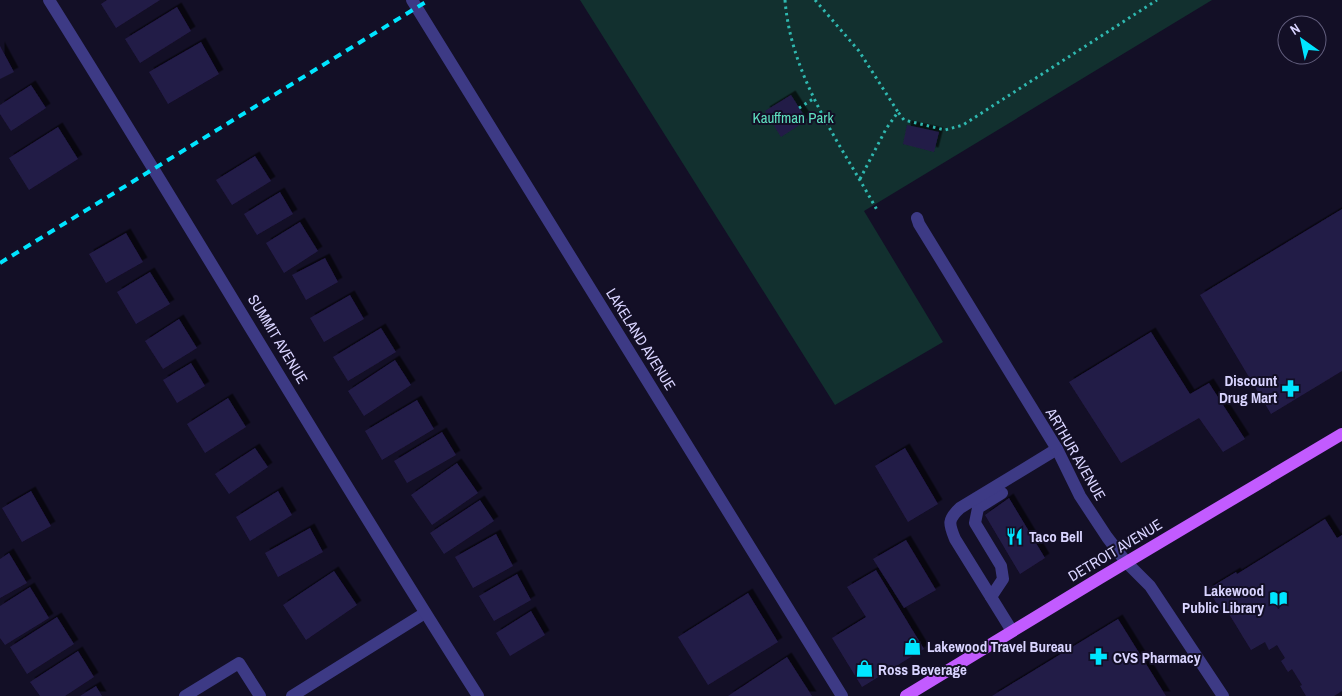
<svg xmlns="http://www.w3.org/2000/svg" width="1342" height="696" font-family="'Archivo Narrow',sans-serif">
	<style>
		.green { fill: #12302f }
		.building { fill: #241b47; filter: url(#shadow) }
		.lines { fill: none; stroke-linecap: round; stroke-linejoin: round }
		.path { stroke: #2fb8b0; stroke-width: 3; stroke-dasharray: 2.5 4; stroke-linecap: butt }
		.lane { stroke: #3d3a85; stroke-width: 12 }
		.street { stroke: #3d3a85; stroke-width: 12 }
		.primary { stroke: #c25bff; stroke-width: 12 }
		.rail { stroke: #00e5ff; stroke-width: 4; stroke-dasharray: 8 6; stroke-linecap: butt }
		.labels { text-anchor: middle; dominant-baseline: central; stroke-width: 4; stroke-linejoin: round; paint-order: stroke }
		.park-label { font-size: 15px; fill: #5fe0c0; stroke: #130f26 }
		.street-label { font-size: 15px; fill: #d9d4ff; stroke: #130f26 }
		.poi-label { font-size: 15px; font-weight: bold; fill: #d9d4ff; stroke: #130f26; text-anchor: start }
	</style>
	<defs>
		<filter id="shadow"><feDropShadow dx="4.5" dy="-4.5" stdDeviation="0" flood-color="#0009"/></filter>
	</defs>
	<rect width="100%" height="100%" fill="#130f26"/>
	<path class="green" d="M580,0h632l-348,211 79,131 -108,63z"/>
	<g class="building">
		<path d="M107,0h53l-44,28 -15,-24z"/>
		<path d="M177,7l14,24 -51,32 -15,-24z"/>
		<path d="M201,42l18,32 -51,30 -19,-32z"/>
		<path d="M0,46l14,26 -14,7z"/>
		<path d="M31,85l15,23 -35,23 -11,-17v-9z"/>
		<path d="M791,95l16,25 -26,17 -16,-26z"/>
		<path d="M907,125l32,7 -5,20 -31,-8z"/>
		<path d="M58,127l20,32 -49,31 -20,-32z"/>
		<path d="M255,156l16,25 -39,24 -16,-25z"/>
		<path d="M280,192l13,22 -36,21 -13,-21z"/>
		<path d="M1342,209v162l-71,43 -71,-119z"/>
		<path d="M300,222l18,29 -34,22 -18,-30z"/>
		<path d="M126,233l17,29 -37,21 -17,-29z"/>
		<path d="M325,258l13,24 -32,18 -14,-25z"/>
		<path d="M150,272l20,32 -34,20 -19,-32z"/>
		<path d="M350,295l14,24 -40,23 -14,-24z"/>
		<path d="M179,319l18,29 -34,21 -18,-28z"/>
		<path d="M381,328l15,24 -48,29 -15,-24z"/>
		<path d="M1151,332l39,62 19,-11 36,56 -22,13 -24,-34 -78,45 -52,-81z"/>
		<path d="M395,360l16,25 -47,31 -16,-25z"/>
		<path d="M191,363l14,23 -28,17 -14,-23z"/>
		<path d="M228,398l18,29 -41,26 -18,-29z"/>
		<path d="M417,400l17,29 -52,31 -17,-29z"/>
		<path d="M442,432l14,23 -49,28 -13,-22z"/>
		<path d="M255,448l13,19 -39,27 -14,-20z"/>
		<path d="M905,448l33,56 -30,18 -33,-56z"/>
		<path d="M457,463l21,30 -46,32 -21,-30z"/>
		<path d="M31,491l20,35 -29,16 -20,-34z"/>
		<path d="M278,491l14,24 -42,26 -14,-24z"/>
		<path d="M1009,498l36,60 -25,16 -35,-59z"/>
		<path d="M480,500l14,21 -50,33 -14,-21z"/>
		<path d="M1325,519l12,19 5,-3v156l-8,5h-28l-6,-10 2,-1 -10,-16 -4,3 -7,-11 4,-3 -8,-13 -8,5 -4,-8 -14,8 -25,-41 -5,2 -13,-22 28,-17 1,2z"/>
		<path d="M310,528l13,24 -45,25 -13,-24z"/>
		<path d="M496,534l17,32 -40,22 -18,-31z"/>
		<path d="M906,540l30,50 -32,18 -31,-49z"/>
		<path d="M9,553l18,30 -27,15v-39z"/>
		<path d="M876,570l48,79 -62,38 -30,-49 34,-21 -19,-30z"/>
		<path d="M334,571l23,34 -51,35 -23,-35z"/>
		<path d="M517,574l14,26 -37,21 -15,-25z"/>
		<path d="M30,587l19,31 -44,27 -5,-7v-32z"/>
		<path d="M748,593l30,49 -70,43 -30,-48z"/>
		<path d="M531,611l14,24 -35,21 -14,-23z"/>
		<path d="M57,617l17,27 -47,30 -17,-27z"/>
		<path d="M1118,619l48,77h-174z"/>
		<path d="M78,651l16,26 -29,19h-25l-10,-14z"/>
		<path d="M787,657l25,39h-84z"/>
		<path d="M96,686l6,10h-22z"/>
	</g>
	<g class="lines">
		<g class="path">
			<path d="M785,0c6,78 55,143 92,210"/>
			<path d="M815,0l44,51 39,61"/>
			<path d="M799,108l14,-9"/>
			<path d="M860,179l26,-50 12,-17 6,8 41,10 18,-5 194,-125"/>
		</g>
		<g class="lane">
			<path d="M991,597l12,-18 -2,-13 -26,-43 3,-15 24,-15"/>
			<path d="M1012,631l-57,-92c-6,-15 -8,-19 5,-31l97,-59"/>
			<path d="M185,696l54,-33 21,33"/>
			<path d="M292,696l133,-83"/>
		</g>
		<g class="street">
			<path d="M49,0c145,231 282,466 429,696"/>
			<path d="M412,0l430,696"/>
			<path d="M917,218l2,6 138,225 23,47 27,41 19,25 24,24 73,110"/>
		</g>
		<path class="primary" d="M906,696l194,-118 242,-144"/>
		<path class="rail" d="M0,263l429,-263"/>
	</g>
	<defs>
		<symbol id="pharmacy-bare" viewBox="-9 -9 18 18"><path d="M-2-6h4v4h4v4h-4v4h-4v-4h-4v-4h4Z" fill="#00e5ff" stroke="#130f26" stroke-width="2.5" paint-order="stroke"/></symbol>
		<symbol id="restaurant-bare" viewBox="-9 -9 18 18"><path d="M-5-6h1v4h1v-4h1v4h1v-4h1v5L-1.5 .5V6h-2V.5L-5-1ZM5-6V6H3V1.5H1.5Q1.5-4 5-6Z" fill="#00e5ff" stroke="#130f26" stroke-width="2.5" paint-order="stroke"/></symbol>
		<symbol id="library-bare" viewBox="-9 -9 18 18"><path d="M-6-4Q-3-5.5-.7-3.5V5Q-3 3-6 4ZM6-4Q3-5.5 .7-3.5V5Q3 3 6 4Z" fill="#00e5ff" stroke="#130f26" stroke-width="2.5" paint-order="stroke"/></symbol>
		<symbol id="shop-bare" viewBox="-9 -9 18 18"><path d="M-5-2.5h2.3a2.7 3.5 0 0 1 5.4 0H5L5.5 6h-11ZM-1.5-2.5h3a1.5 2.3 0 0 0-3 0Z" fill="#00e5ff" stroke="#130f26" stroke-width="2.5" paint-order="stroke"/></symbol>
	</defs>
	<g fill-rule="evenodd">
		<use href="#pharmacy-bare" x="1278" y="376" width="25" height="25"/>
		<use href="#restaurant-bare" x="1002" y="524" width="25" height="25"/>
		<use href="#library-bare" x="1266" y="586" width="25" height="25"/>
		<use href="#shop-bare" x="900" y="634" width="25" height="25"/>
		<use href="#pharmacy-bare" x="1086" y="644" width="25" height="25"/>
		<use href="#shop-bare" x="852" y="656" width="25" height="25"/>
	</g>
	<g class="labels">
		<g class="park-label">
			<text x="793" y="117">Kauffman Park</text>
		</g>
		<g class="street-label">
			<text transform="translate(278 339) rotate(59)">SUMMIT AVENUE</text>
			<text transform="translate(641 339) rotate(58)">LAKELAND AVENUE</text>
			<text transform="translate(1076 454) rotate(60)">ARTHUR AVENUE</text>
			<text transform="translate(1115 550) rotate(-31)">DETROIT AVENUE</text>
		</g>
		<g class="poi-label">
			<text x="1277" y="380" text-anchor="end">Discount<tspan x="1277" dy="17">Drug Mart</tspan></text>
			<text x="1029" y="536">Taco Bell</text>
			<text x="1264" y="590" text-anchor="end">Lakewood<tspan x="1264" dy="17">Public Library</tspan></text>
			<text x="927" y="646">Lakewood Travel Bureau</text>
			<text x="1113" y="657">CVS Pharmacy</text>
			<text x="878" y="669">Ross Beverage</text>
		</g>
	</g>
	<g transform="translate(1302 40) rotate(327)"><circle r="24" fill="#130f26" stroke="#625e7d"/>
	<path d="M0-4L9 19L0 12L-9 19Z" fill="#00e5ff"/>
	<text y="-8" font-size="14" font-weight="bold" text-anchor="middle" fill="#d9d4ff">N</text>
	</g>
</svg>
